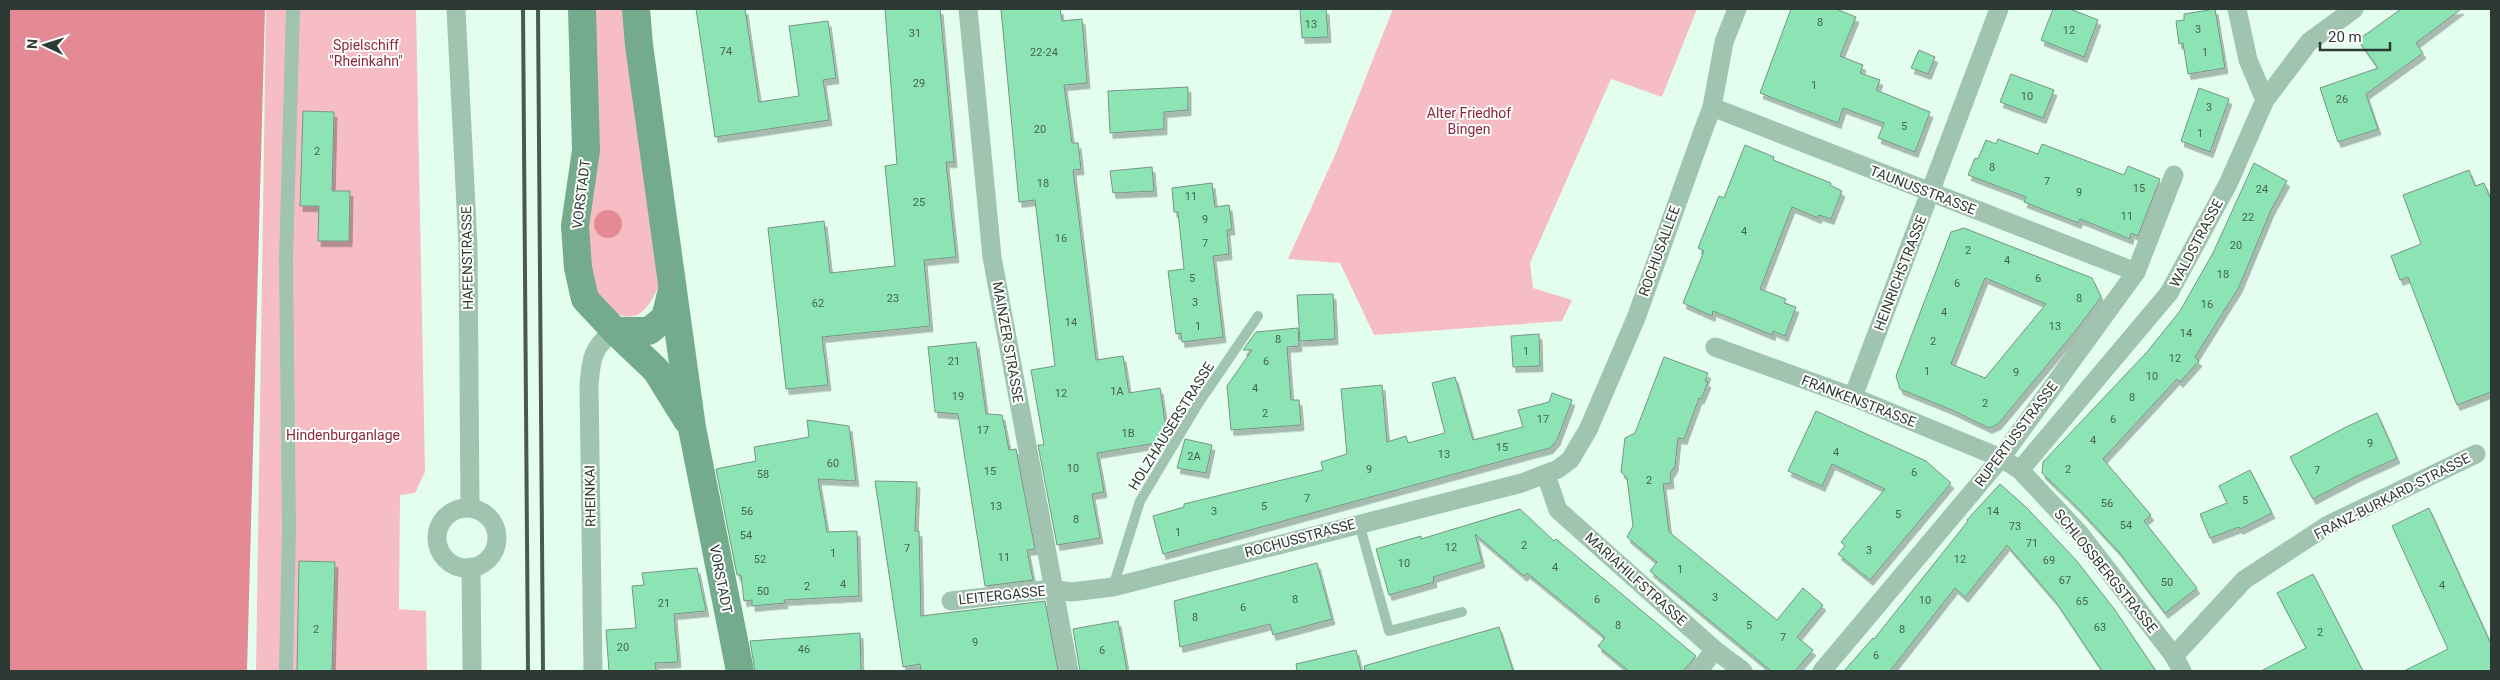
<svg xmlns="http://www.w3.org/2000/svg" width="2500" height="680" font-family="Roboto,sans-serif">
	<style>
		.green { fill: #f6bec4 }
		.water { fill: #e38a95 }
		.building { fill: #8ce4b5; stroke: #769583; fill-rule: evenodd; filter: url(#shadow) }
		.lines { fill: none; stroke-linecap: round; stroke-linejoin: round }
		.service { stroke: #a0c4af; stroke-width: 10 }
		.pedestrian { stroke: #a0c4af; stroke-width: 14 }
		.minor { stroke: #a0c4af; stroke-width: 19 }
		.secondary { stroke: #74ab8c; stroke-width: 28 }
		.rail { stroke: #4a5a51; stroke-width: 4 }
		.labels { text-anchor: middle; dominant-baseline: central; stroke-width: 4; stroke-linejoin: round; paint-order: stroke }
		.number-label { font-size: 11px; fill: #456454 }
		.park-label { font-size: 14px; fill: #8d263d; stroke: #fff }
		.street-label { font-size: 14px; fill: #2d3a33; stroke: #fff }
	</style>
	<defs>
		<filter id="shadow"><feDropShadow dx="3" dy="5.5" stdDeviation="0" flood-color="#0004"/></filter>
	</defs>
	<rect width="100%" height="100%" fill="#e3feee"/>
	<g class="green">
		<path d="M266,9h150l9,463 -10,21 -15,2 -1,114 27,2 1,60h-171z"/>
		<path d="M594,9h35l30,276c-17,41 -33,37 -67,17l-7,-75z"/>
		<path d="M1393,9h304l-35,88 -51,-18 -81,184 3,25 39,12 -10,21 -188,14 -34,-72 -52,-4 47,-104z"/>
	</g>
	<g class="water">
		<path d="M9,9h256l-18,662h-238z"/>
		<circle cx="608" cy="224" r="14"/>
	</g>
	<g class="building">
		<path d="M696,9h49l14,93 40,-6 -10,-70 39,-5 8,57 -13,2 6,40 -114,17z"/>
		<path d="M885,9h55l14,153h-8l10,95 -32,3 6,66 -108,11 6,48 -42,4 -18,-161 56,-7 6,52 65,-7 -10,-100 12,-2z"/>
		<path d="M1001,9h59l2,12 20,-2 5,64 -23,2 8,58h6l3,26 -8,1 23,190 27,-4 6,37 31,-5 8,53 -71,12 7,39 -12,2 8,44 -43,7 -19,-100h6l-13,-75 24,-4 -20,-166 -16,2z"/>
		<path d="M1300,9h26l2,28 -26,1z"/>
		<path d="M1791,9h45l20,8 -16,39 23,9 -3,8 20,7 -4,10 54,22 -15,40 -37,-14 6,-15 -41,-15 -5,15 -78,-30z"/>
		<path d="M2053,9h17l28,11 -14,37 -43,-17z"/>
		<path d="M2215,9l10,59 -37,6 -5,-31 -4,1 -3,-23 8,-1v-6z"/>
		<path d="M2401,9h60l-45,34 7,10 -57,41 12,35 -40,13 -18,-54 58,-20 -20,-28z"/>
		<path d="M1919,50l16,7 -7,17 -17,-6z"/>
		<path d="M2011,74l43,16 -11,28 -43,-16z"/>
		<path d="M1188,87v23l-24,2v17l-54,4 -2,-42z"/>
		<path d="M2199,88l30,11 -19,53 -29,-11z"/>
		<path d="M303,111l31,1 -2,79h18l-1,50h-31l1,-35h-19z"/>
		<path d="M1998,139l40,15 4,-10 82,31 4,-9 32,13 -22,57 -7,-3 -1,6 -50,-20 -2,4 -54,-21 2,-5 -58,-22 7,-17 3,1 8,-19 10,4z"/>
		<path d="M1745,145l29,12 -1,3 58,23 -1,2 12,6 -11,28 -12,-4 -1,3 -26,-11 -32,82 26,10 -2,4 12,4 -11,29 -12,-5 -1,4 -59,-24 -1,5 -29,-13 21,-52 -6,-3 21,-52 5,2z"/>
		<path d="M2254,163l33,18 -16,29 -32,77 -44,70 4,4 -19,21 -3,-3 -74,80 48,56 -7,6 53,67 -32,25 -46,-61 -40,-43 -37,-36 1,-11 104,-110 33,-41 33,-58z"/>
		<path d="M1152,167l2,24 -41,2 -3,-22z"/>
		<path d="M2469,170l6,16 9,-3 7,17v192l-34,13 -49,-128 -8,3 -9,-24 30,-12 -18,-49z"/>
		<path d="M1212,183l3,24 14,-2 3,24 -5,1 2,24 -16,2 10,81 -41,5 -1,-9 -5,1 -8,-63 16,-2 -6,-57h-4l-2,-24z"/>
		<path d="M1964,228l128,50 9,19 -28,37 -75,90 -9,4 -37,-18 -52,-21 -4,-13 55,-144zM1985,278l61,26 -61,74 -34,-14z"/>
		<path d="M1333,294l2,45 -35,2 -3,-46z"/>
		<path d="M1298,328l1,18 -12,1 4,53h8l2,25 -70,5 -4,-44 25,-36h-9l13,-18z"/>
		<path d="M1539,334l1,32 -27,1 -2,-31z"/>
		<path d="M976,342l10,72 16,1 7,35 7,-1 19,100 -8,1 6,30 -48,6 -27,-172 -23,-2 -7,-65z"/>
		<path d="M1664,357l44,16 -3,8 3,1 -7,17 -2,-1 -15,41 -6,-1 -3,28 -5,8 1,9 -8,1 6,48 108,88 26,-32 20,17 -26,32 16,13 -18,21h-24l-121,-100 7,-9 -30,-25 6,-11 -6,-48 -6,-6 4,-34 10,-5z"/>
		<path d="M1455,377l18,63 50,-13 -5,-17 31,-8 3,-9 20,7 -15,40 -7,8 -19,5 -368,101 -10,-38 31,-9v-3l139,-34 -2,-8 26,-8 -6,-65 41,-4 5,57 19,-6 2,7 37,-10 -13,-50z"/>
		<path d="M1816,411l110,50 25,22 -81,97 -32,-26 7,-8 -4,-4 44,-53 -53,-25 -10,22 -34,-15z"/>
		<path d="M2377,413l20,45 -40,18 -44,23 -23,-42 56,-30z"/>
		<path d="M807,420l42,6 7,55 -38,-2 9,53 30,-1 2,65 -75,4 1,3 -33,3v-6l-8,1 -3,-26h-4l-21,-106 40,-8 -2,-14 55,-10z"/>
		<path d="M1185,439l27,6 -6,28 -29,-5z"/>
		<path d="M2250,470l22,43 -32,16 -1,-2 -29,11 -10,-24 27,-11 -8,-17z"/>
		<path d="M875,481l42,1 -2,49h4l2,85 124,-15 13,70h-137l-1,-7 -17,3z"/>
		<path d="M2000,484l27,24 49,52 39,50 41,61h-54l-46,-69 -49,-57 -42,52 -10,-9 -65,83h-46l29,-33 1,1 94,-118 -1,-1z"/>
		<path d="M2429,508l62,136v27h-87l44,-22 -56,-123z"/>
		<path d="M1520,509l34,32 2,-2 140,117 -13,15h-54l-31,-25 7,-8 -7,-7 -71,-58 -3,3 -49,-42 7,28 -49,15 1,5 -45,13 -13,-46 45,-13v3z"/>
		<path d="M299,561l36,1 -3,109h-35z"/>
		<path d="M1317,563l15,56 -59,16 -3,-11 -90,23 -6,-46z"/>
		<path d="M697,568l9,43 -32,3 4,48 -23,1 1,8h-47l-3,-41 30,-2 -4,-42 12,-1 -2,-12z"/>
		<path d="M2313,574l50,97h-102l45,-23 -29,-55z"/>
		<path d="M1118,621l9,50h-47l-7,-42z"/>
		<path d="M1499,627l14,44h-148l-1,-5z"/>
		<path d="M860,633l1,38h-106l-5,-30z"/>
		<path d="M1356,650l5,21h-64l-1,-7z"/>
	</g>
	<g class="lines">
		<g class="service">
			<path d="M1359,523l30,108 73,-19"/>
			<path d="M1113,587l27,-86 58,-97 60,-88"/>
		</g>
		<path class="pedestrian" d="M286,671l3,-142 -3,-269 7,-251"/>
		<g class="minor">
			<path d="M456,9l12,237 2,262"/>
			<path d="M968,9l24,248 77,414"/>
			<path d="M2237,9l11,51 17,40"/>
			<path d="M1712,107l424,165"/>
			<path d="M1715,347l138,50 148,61 19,12 60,64 94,122 8,15"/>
			<path d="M1853,397l146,-388"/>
			<path d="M2020,470l149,-177 59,-109 37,-84 44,-58 45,-33"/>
			<path d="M1546,475l12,35 157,140 28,21"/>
			<circle cx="467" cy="538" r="30"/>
			<path d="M471,567l1,104"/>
			<path d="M951,601l101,-12 19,3 42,-5 409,-104 36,-14 12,-9 18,-30 48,-112 67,-187 9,-24 12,-65 13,-33"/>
			<path d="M2174,656l70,-76 84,-55 148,-71"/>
			<path d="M593,671l-4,-286c2,-25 3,-39 26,-54"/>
			<path d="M1698,671l17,-21"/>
			<path d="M1822,671l179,-213 135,-186 38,-97"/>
		</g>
		<g class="secondary">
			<path d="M582,9l4,141 -11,76 3,42 7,31 30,32 41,39 31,50"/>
			<path d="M636,9l3,36 53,383 48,243"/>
			<path d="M615,331h34l16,-13 7,-28"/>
		</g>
		<g class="rail">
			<path d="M523,9l5,662"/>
			<path d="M538,9l5,662"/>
		</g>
	</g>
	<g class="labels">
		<g class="number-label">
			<text x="1820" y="22">8</text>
			<text x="1311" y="24">13</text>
			<text x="2198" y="29">3</text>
			<text x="2069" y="30">12</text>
			<text x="915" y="33">31</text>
			<text x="726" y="51">74</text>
			<text x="1044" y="52">22-24</text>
			<text x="2205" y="52">1</text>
			<text x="919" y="83">29</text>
			<text x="1814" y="85">1</text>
			<text x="2027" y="96">10</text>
			<text x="2342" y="99">26</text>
			<text x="2209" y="107">3</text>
			<text x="1904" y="126">5</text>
			<text x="1040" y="129">20</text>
			<text x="2200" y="133">1</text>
			<text x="317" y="151">2</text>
			<text x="1992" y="167">8</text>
			<text x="2047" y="181">7</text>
			<text x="1043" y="183">18</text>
			<text x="2139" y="188">15</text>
			<text x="2262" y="189">24</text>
			<text x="2079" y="192">9</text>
			<text x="1191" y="196">11</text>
			<text x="919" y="202">25</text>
			<text x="2127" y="216">11</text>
			<text x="2248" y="217">22</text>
			<text x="1205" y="219">9</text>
			<text x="1744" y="231">4</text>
			<text x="1061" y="238">16</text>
			<text x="1205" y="243">7</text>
			<text x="2236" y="245">20</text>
			<text x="1968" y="250">2</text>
			<text x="2007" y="260">4</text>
			<text x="2223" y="274">18</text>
			<text x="1192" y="278">5</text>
			<text x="2038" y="278">6</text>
			<text x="1957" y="283">6</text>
			<text x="893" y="298">23</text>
			<text x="2079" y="298">8</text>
			<text x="1195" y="302">3</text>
			<text x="818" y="303">62</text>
			<text x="2207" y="304">16</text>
			<text x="1944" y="312">4</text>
			<text x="1071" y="322">14</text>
			<text x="1198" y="326">1</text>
			<text x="2055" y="326">13</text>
			<text x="2186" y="333">14</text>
			<text x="1278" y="339">8</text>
			<text x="1933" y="341">2</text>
			<text x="1526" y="351">1</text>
			<text x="2175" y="358">12</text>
			<text x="954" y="361">21</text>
			<text x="1266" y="361">6</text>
			<text x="1927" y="371">1</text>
			<text x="2016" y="372">9</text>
			<text x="2152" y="376">10</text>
			<text x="1255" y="388">4</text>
			<text x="1117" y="391">1A</text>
			<text x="1061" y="393">12</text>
			<text x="958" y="396">19</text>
			<text x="2132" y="397">8</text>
			<text x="1985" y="403">2</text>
			<text x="1265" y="413">2</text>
			<text x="1543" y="419">17</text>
			<text x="2113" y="419">6</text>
			<text x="983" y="430">17</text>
			<text x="1128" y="433">1B</text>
			<text x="2093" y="440">4</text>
			<text x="2370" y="443">9</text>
			<text x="1502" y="447">15</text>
			<text x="1836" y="452">4</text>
			<text x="1444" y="454">13</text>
			<text x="1194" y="456">2A</text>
			<text x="833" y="463">60</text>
			<text x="1073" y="468">10</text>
			<text x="1369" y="469">9</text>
			<text x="2068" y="469">2</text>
			<text x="2317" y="470">7</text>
			<text x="990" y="471">15</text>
			<text x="1914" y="472">6</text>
			<text x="763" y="474">58</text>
			<text x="1649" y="480">2</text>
			<text x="1307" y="498">7</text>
			<text x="2245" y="500">5</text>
			<text x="2107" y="503">56</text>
			<text x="996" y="506">13</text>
			<text x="1264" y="506">5</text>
			<text x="747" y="511">56</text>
			<text x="1214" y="511">3</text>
			<text x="1993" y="511">14</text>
			<text x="1898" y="514">5</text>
			<text x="1076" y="519">8</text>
			<text x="2126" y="525">54</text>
			<text x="2015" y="526">73</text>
			<text x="1178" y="532">1</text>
			<text x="746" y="535">54</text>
			<text x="2032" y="543">71</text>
			<text x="1524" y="545">2</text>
			<text x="1451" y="547">12</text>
			<text x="907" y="548">7</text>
			<text x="1869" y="550">3</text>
			<text x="833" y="553">1</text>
			<text x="1004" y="557">11</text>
			<text x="760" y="559">52</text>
			<text x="1960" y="559">12</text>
			<text x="2049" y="560">69</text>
			<text x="1404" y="563">10</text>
			<text x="1555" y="567">4</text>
			<text x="1680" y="569">1</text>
			<text x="2065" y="580">67</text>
			<text x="2167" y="582">50</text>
			<text x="843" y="584">4</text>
			<text x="2442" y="585">4</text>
			<text x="807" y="586">2</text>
			<text x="763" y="591">50</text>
			<text x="1715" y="597">3</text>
			<text x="1295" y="599">8</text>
			<text x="1597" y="599">6</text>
			<text x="1925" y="600">10</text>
			<text x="2082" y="601">65</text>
			<text x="664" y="603">21</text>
			<text x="1243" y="607">6</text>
			<text x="1195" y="617">8</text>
			<text x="1618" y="625">8</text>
			<text x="1749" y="625">5</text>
			<text x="2100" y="627">63</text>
			<text x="316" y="629">2</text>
			<text x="1902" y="629">8</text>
			<text x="2320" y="632">2</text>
			<text x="1783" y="637">7</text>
			<text x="975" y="642">9</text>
			<text x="623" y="647">20</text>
			<text x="804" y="649">46</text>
			<text x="1102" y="650">6</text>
			<text x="1876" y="655">6</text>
		</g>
		<g class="park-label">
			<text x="366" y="45">Spielschiff<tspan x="366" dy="16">"Rheinkahn"</tspan></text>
			<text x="1469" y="113">Alter Friedhof<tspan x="1469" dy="16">Bingen</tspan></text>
			<text x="343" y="435">Hindenburganlage</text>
		</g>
		<g class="street-label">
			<text transform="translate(1923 190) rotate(21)">TAUNUSSTRASSE</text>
			<text transform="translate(581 194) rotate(-83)">VORSTADT</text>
			<text transform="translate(2196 243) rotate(-62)">WALDSTRASSE</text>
			<text transform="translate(1659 251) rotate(-70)">ROCHUSALLEE</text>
			<text transform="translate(467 258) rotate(-91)">HAFENSTRASSE</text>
			<text transform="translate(1900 273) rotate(-69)">HEINRICHSTRASSE</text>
			<text transform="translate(1008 342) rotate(80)">MAINZER STRASSE</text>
			<text transform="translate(1859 401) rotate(21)">FRANKENSTRASSE</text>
			<text transform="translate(1171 426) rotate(-58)">HOLZHAUSERSTRASSE</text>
			<text transform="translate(2016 434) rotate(-53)">RUPERTUSSTRASSE</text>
			<text transform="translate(590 496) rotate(-91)">RHEINKAI</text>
			<text transform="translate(2392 496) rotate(-27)">FRANZ-BURKARD-STRASSE</text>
			<text transform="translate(1300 538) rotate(-15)">ROCHUSSTRASSE</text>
			<text transform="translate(2106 571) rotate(51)">SCHLOSSBERGSTRASSE</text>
			<text transform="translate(721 579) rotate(79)">VORSTADT</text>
			<text transform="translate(1636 579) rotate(42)">MARIAHILFSTRASSE</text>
			<text transform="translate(1002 595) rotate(-6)">LEITERGASSE</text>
		</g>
	</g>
	<rect width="2500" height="680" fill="none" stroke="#2d3a33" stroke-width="20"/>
	<g transform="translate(45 45) rotate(274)" stroke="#ffffff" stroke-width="4" paint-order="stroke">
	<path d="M0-4L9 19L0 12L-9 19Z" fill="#2d3a33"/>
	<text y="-8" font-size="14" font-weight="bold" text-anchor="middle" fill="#2d3a33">N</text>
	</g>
	<path d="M2320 42v8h70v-8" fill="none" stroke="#2d3a33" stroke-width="2.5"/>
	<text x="2328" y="42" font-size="15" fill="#2d3a33" stroke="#ffffff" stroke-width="4" paint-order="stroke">20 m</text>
</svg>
